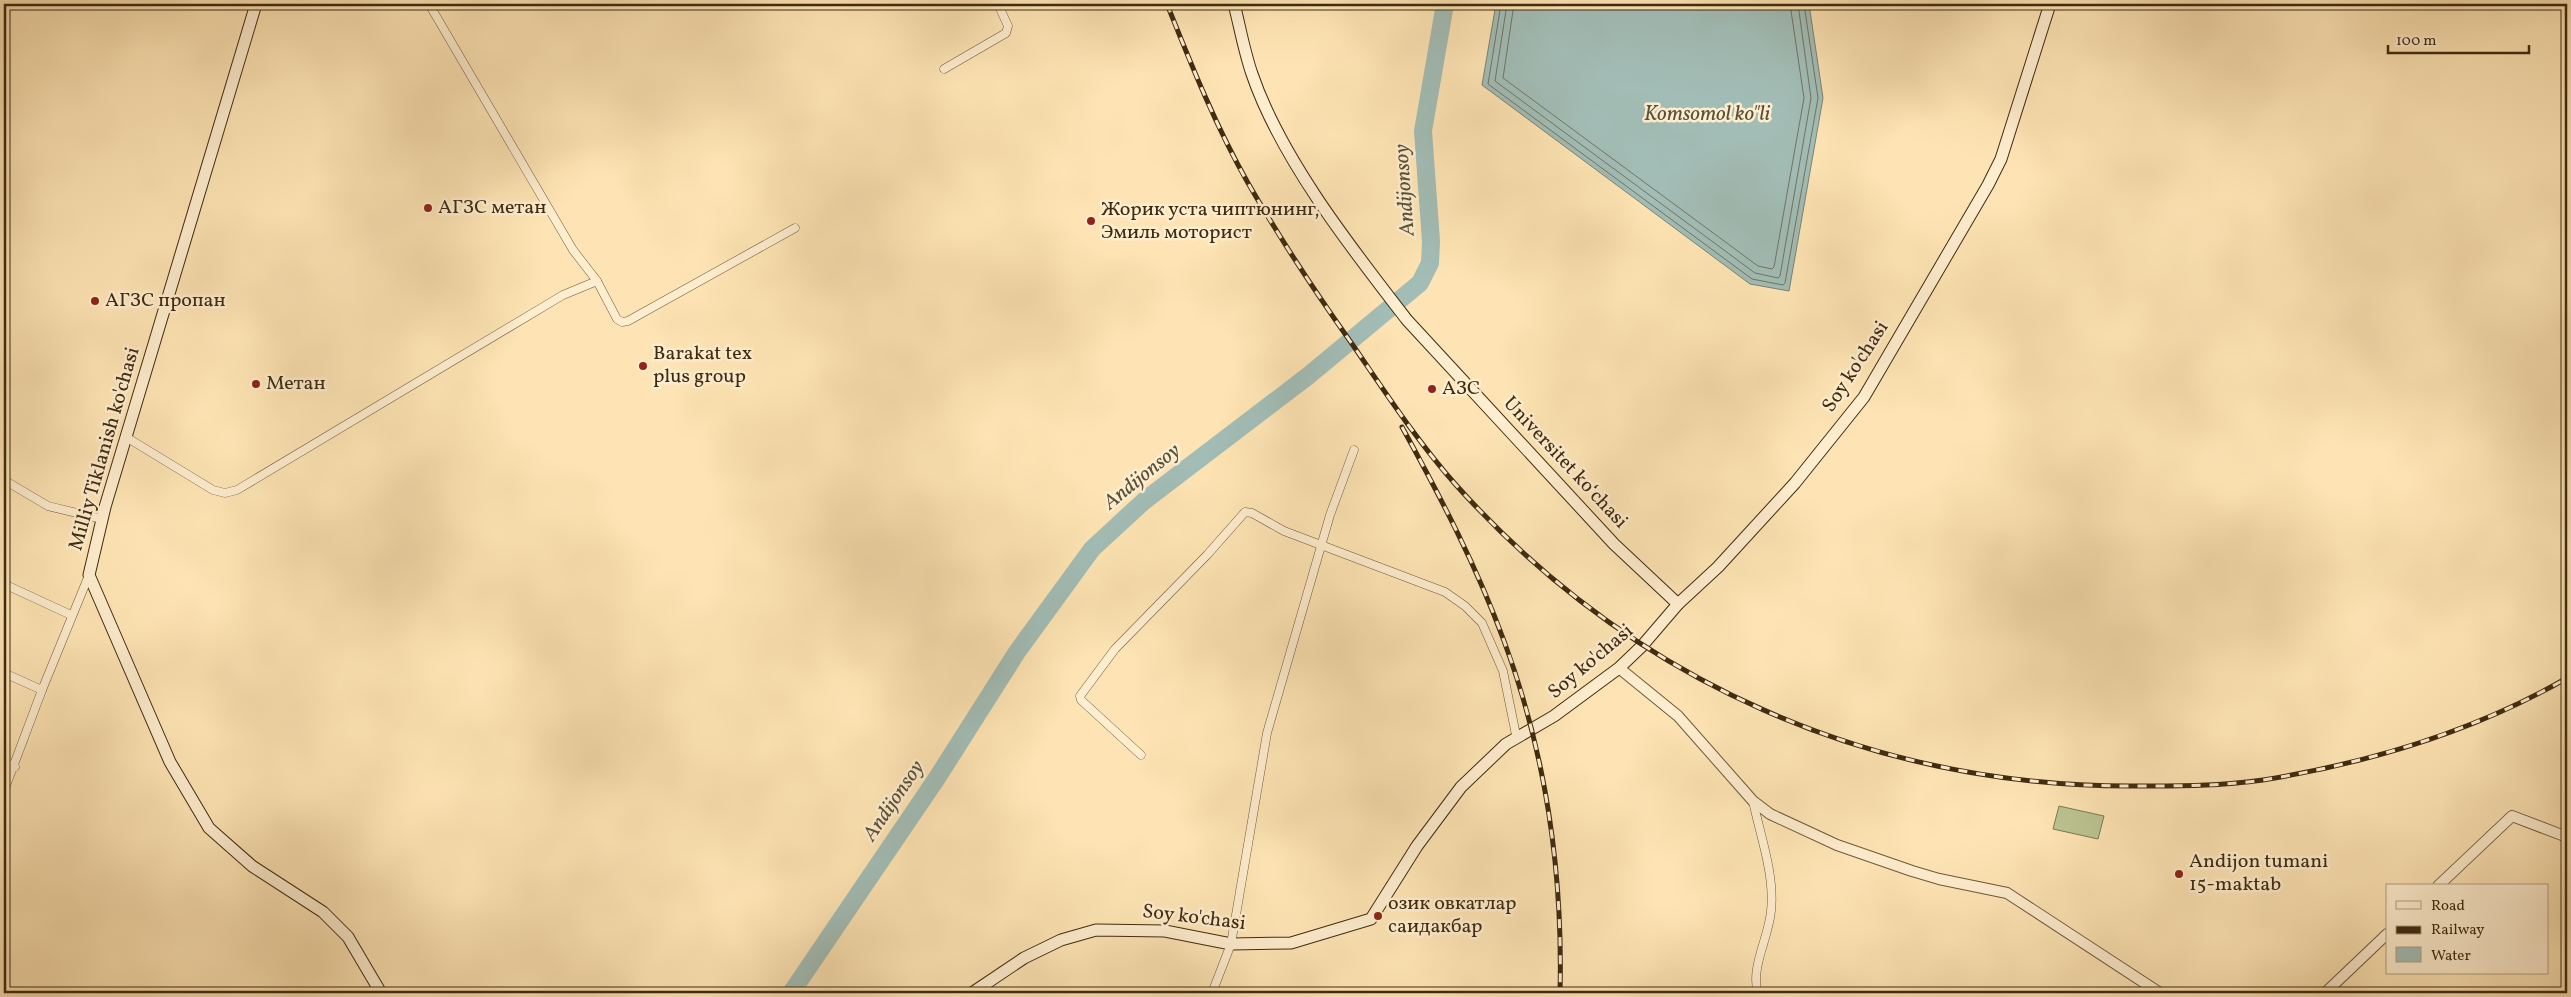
<svg xmlns="http://www.w3.org/2000/svg" width="2571" height="997" font-family="Vollkorn,serif">
	<style>
		.grass { fill: #bbc591; stroke: #7d7851 }
		.water { fill: #a2bdb6; stroke: #7a8374 }
		.lines { fill: none; stroke-linecap: round; stroke-linejoin: round }
		.shore { stroke: #707464; stroke-width: 1 }
		.river { stroke: #a2bdb6; stroke-width: 18 }
		.minor-casing { stroke: #6f593a; stroke-width: 9 }
		.tertiary-casing { stroke: #6f593a; stroke-width: 12 }
		.secondary-casing { stroke: #3f2b11; stroke-width: 13 }
		.minor { stroke: #feedce; stroke-width: 8 }
		.tertiary { stroke: #feedce; stroke-width: 10 }
		.secondary { stroke: #feedce; stroke-width: 11 }
		.rail-casing { stroke: #3f2b11; stroke-width: 5 }
		.rail { stroke: #feedce; stroke-width: 3; stroke-dasharray: 9; stroke-linecap: butt }
		.poi-dot { fill: #8f2418; stroke: #feedce; stroke-width: 2 }
		.labels { text-anchor: middle; dominant-baseline: central; stroke-width: 5; stroke-linejoin: round; paint-order: stroke }
		.poi-label { font-size: 20px; fill: #3f2b11; stroke: #feedce; text-anchor: start }
		.street-label { font-size: 20px; fill: #3f2b11; stroke: #feedce }
		.water-label { font-size: 21px; font-style: italic; fill: #58503a; stroke: #feedce }
	</style>
	<rect width="100%" height="100%" fill="#fee4b4"/>
	<filter id="stains"><feTurbulence type="fractalNoise" baseFrequency=".004" numOctaves="4"/><feColorMatrix values="0 0 0 0 .2 0 0 0 0 .09 0 0 0 0 .02 0 0 0 .5 -.17"/></filter>
	<radialGradient id="worn" r=".72"><stop offset=".6" stop-color="#630" stop-opacity="0"/><stop offset="1" stop-color="#630" stop-opacity=".3"/></radialGradient>
	<path class="grass" d="M2059,806l45,10 -6,23 -45,-10z"/>
	<path class="water" d="M1496,4h313l14,94 -34,193 -39,-7 -268,-199z"/>
	<g class="lines">
		<g class="shore">
			<path d="M1501,4l-13,80 264,195 31,6 2,-2 33,-185 -14,-94"/>
			<path d="M1507,4l-12,77 260,192 23,5 2,-2 31,-178 -13,-94"/>
			<path d="M1514,4l-11,74 255,188 14,3 2,-2 30,-169 -14,-94"/>
		</g>
		<path class="river" d="M791,993l146,-215 80,-126 75,-103 52,-48 164,-125 112,-93 10,-20 1,-22 -8,-110 22,-127"/>
		<defs>
			<g id="minor">
				<path d="M429,4l144,246 24,31 20,38 5,3 6,-1 167,-93"/>
				<path d="M944,69l62,-36 2,-7 -10,-22"/>
				<path d="M126,437l87,53 12,3 12,-3 326,-195 34,-14"/>
				<path d="M4,480l44,26 54,13"/>
				<path d="M4,584l67,31"/>
				<path d="M4,673l38,17"/>
				<path d="M1141,755l-60,-55 -1,-4 35,-47 92,-94 38,-43 7,1 32,18 161,61 20,14 17,17 21,48 13,64"/>
				<path d="M4,762l11,5"/>
				<path d="M4,791l38,-101 47,-115"/>
				<path d="M1753,801c7,34 22,74 18,110 -2,26 -21,57 -13,82"/>
				<path d="M1212,993l19,-49 36,-211 63,-218 24,-65"/>
			</g>
			<g id="tertiary">
				<path d="M1619,668l59,48 75,85 17,13 67,31 75,26 27,8 68,14 153,100"/>
				<path d="M2438,886l74,-70 55,21"/>
				<path d="M2325,993l62,-59"/>
			</g>
			<g id="secondary">
				<path d="M256,4l-151,503 -16,68 81,187 39,66 43,38 71,46 25,25 33,56"/>
				<path d="M1234,4c6,23 10,47 18,70 29,85 100,175 155,246l207,224 64,60"/>
				<path d="M972,993l52,-35 37,-18 35,-10 69,1 66,13 60,-1 80,-24 46,-73 44,-59 45,-43 48,-28 65,-48 23,-22 36,-42 40,-37 77,-84 69,-86 124,-212 13,-26 49,-155"/>
			</g>
		</defs>
		<use href="#minor" class="minor-casing"/>
		<use href="#tertiary" class="tertiary-casing"/>
		<use href="#secondary" class="secondary-casing"/>
		<use href="#minor" class="minor"/>
		<use href="#tertiary" class="tertiary"/>
		<use href="#secondary" class="secondary"/>
		<defs>
			<g id="rail">
				<path d="M1167,4c24,60 49,123 81,179 31,54 66,107 102,158 34,49 66,99 106,144 177,197 417,303 682,301 42,0 84,0 125,-6 105,-17 212,-49 304,-102"/>
				<path d="M1402,427c38,69 75,140 102,214 42,113 59,233 56,352"/>
			</g>
		</defs>
		<use href="#rail" class="rail-casing"/>
		<use href="#rail" class="rail"/>
	</g>
	<g class="poi-dot">
		<circle cx="428" cy="208" r="5"/>
		<circle cx="1091" cy="221" r="5"/>
		<circle cx="95" cy="301" r="5"/>
		<circle cx="643" cy="366" r="5"/>
		<circle cx="256" cy="384" r="5"/>
		<circle cx="1432" cy="389" r="5"/>
		<circle cx="2179" cy="874" r="5"/>
		<circle cx="1378" cy="916" r="5"/>
	</g>
	<g class="labels">
		<g class="poi-label">
			<text x="438" y="208">АГЗС метан</text>
			<text x="1101" y="210">Жорик уста чиптюнинг,<tspan x="1101" dy="23">Эмиль моторист</tspan></text>
			<text x="105" y="301">АГЗС пропан</text>
			<text x="653" y="354">Barakat tex<tspan x="653" dy="23">plus group</tspan></text>
			<text x="266" y="384">Метан</text>
			<text x="1442" y="389">АЗС</text>
			<text x="2189" y="862">Andijon tumani<tspan x="2189" dy="23">15-maktab</tspan></text>
			<text x="1388" y="904">озик овкатлар<tspan x="1388" dy="23">саидакбар</tspan></text>
		</g>
		<g class="street-label">
			<text transform="translate(1856 367) rotate(-57)">Soy ko'chasi</text>
			<text transform="translate(105 449) rotate(-74)">Milliy Tiklanish ko'chasi</text>
			<text transform="translate(1565 463) rotate(47)">Universitet kо‘chasi</text>
			<text transform="translate(1591 662) rotate(-40)">Soy ko'chasi</text>
			<text transform="translate(1194 918) rotate(7)">Soy ko'chasi</text>
		</g>
		<g class="water-label">
			<text x="1707" y="114">Komsomol ko"li</text>
			<text transform="translate(1405 190) rotate(-94)">Andijonsoy</text>
			<text transform="translate(1142 477) rotate(-39)">Andijonsoy</text>
			<text transform="translate(894 801) rotate(-56)">Andijonsoy</text>
		</g>
	</g>
	<rect width="2571" height="997" fill="none" stroke="#fee4b4" stroke-width="20"/>
	<rect x="5" y="5" width="2561" height="987" fill="none" stroke="#3f2b11" stroke-width="2.5"/>
	<rect x="10" y="10" width="2551" height="977" fill="none" stroke="#3f2b11"/>
	<rect x="2386" y="884" width="162" height="90" fill="#feedce" stroke="#b29f82"/>
	<rect x="2396" y="901" width="25" height="8" fill="#feedce" stroke="#b29f82"/>
	<text x="2431" y="910" font-size="15" fill="#3f2b11">Road</text>
	<rect x="2396" y="926" width="25" height="8" fill="#3f2b11" stroke="#b29f82"/>
	<text x="2431" y="934" font-size="15" fill="#3f2b11">Railway</text>
	<rect x="2396" y="947" width="25" height="15" fill="#a2bdb6" stroke="#b29f82"/>
	<text x="2431" y="960" font-size="15" fill="#3f2b11">Water</text>
	<path d="M2388 45v8h141v-8" fill="none" stroke="#3f2b11" stroke-width="2.5"/>
	<text x="2396" y="45" font-size="15" fill="#3f2b11" stroke="#feedce" stroke-width="4" paint-order="stroke">100 m</text>
	<rect width="100%" height="100%" filter="url(#stains)"/>
	<rect width="100%" height="100%" fill="url(#worn)"/>
</svg>
